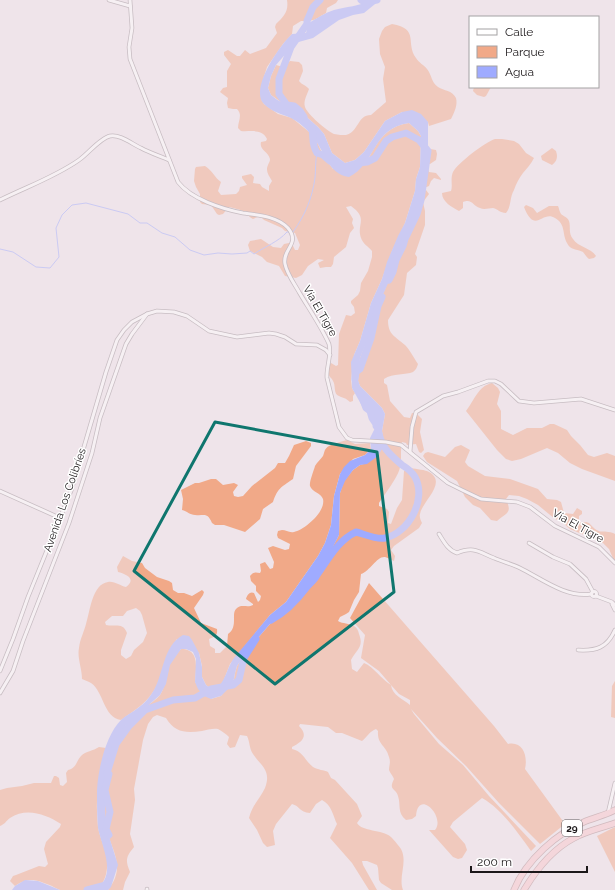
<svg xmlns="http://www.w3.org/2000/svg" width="615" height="890" font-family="Raleway,sans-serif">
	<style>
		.green { fill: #f1a988; fill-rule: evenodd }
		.water { fill: #9fabff }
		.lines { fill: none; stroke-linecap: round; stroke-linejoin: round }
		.stream { stroke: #9fabff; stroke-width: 1 }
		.river { stroke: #9fabff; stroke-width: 7 }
		.street-casing { stroke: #988e94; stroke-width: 4.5 }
		.highway-casing { stroke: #ad888b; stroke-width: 7 }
		.street { stroke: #fff; stroke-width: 3 }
		.highway { stroke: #fbc5c9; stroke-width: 5.5 }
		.marked { fill: none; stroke: #0f766e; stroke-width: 3; stroke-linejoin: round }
		.labels { text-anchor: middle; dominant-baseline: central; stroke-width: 3; stroke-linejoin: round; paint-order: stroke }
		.shield { fill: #fff; stroke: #5f5d5e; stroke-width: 1 }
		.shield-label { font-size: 10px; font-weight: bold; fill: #1b1719 }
		.street-label { font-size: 11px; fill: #1b1719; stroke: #fff }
	</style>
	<rect width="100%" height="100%" fill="#efe4ea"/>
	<g class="green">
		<path d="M287,0h51l-2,3 -9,5 -1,5c-12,7 -11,8 -25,8l-8,5 -1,8 -9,10 -16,23 -5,16 -1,16 3,5 14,10 14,4 16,13 9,11 6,13 10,14 34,-7c9,-19 19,-36 42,-39l9,8 3,5 -1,31 -4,12 -1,12 -10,32 -13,28 -10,28 -11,24 -11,38 -6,14 -3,25 1,8 3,5 -2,3v5l-3,1c-4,-4 -7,-4 -11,-6 -6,-2 -3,-11 -6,-15 -1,-3 -4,-4 -5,-8l1,-8 2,-2 5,3 2,-1 1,-31 7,-19 5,1 4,-3 -1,-6 -3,-4v-2l7,-6 2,-4 1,-8 7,-12 4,-14v-6c-4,-5 -9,-7 -11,-13 -5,-14 8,-19 -10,-32l-5,1 7,12 -1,4 2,5 -4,5 -4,14 -12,10 -1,7 -2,3h-5l-6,1 -2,-5 6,-3 -6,-1 -10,7 -6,9 -6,3 -11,-2 -6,-10 -12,-4 -5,-5 -12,-6 -2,-6 2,-4 11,-2 12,8 8,1 3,-4 5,-1 4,3 2,4h3l2,-5 -5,-12 -10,-2 -3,-3 -18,-8 -4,-4 -7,3c-5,-2 -6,-7 -10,-8 -4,-2 -10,-3 -14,-4l-6,7 -4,1 -2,-1 -6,-9 -9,-1 -2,-2v-8l-4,-7 -2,-6 1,-12 1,-2 9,-1c7,4 10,12 16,16l-3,9 3,4 15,-1 3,-3 1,-4 7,-2 -5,-7v-2l9,-2 3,3 -1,6 7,1 2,3 7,4v-5l3,-5c-3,-5 -7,-10 -4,-16 1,-3 2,-3 2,-6 -2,-8 -11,-9 -9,-17l5,-1 1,-2c-5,-11 -17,-7 -26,-8l-3,-3c0,-7 5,-13 -1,-19h-4l-5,-1 -1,-5 1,-5 -8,-6 3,-4 4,-1v-16l4,-7 -7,-9v-3l4,-2 9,6h3l5,-6 5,4 16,-6 11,-15 -2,-6 1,-3c7,-7 13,-12 11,-24z"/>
		<path d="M392,24c28,5 13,19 24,34 3,5 8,7 11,11 5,6 4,13 11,18 6,4 14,3 18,11 2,7 -2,15 -5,21l-22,7 -1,-4 -26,-10 -17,9 -21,31 -9,8 -10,3 -13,-10 -8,-19 -6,-7 -24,-21 -13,-4 -10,-7 -3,-7 3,-12 5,-11 7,2 7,-6 9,1 3,3 1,6 -4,10c3,4 7,4 10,8 -2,6 -6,12 -4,18 2,7 22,24 29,27 4,1 9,1 12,1 13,-3 11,-20 25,-20l15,-13 -3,-23 2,-12 -5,-13 -1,-15 3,-8 3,-4z"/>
		<path d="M474,87h17l-5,9 -2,1 -7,-2 -4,-4z"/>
		<path d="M495,139h7l12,2 5,3 7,9 8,5c-3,6 -7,10 -11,15 -4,5 -7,11 -9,17 -5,9 -2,15 -8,23 -6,0 -8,-4 -13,-5 -4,0 -9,2 -13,0 -7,-2 -8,-10 -17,-6v6l-4,3c-7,-4 -17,-9 -17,-18l9,-2c2,-6 -1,-12 2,-19 5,-9 32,-30 42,-33z"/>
		<path d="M552,148l4,3c2,6 1,10 -4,14l-10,-5 -1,-4z"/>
		<path d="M430,149l6,1 1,4 -1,6 -6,4 -4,-1 2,-12z"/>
		<path d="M426,167l2,1 1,4 7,1 5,6v1l-7,-2 -3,3 -2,5 -5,2z"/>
		<path d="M426,190l3,4 -6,8 2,9v14l-10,29 2,3 -1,8 -9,8 -3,22 -16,25c0,15 7,16 17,25 5,5 9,13 13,19 -1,3 -2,6 -5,8 -7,3 -20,1 -29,7v4l3,2 3,16 14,16 6,1 2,-5 5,1 5,5 -2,13 4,18 -3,3 -2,-1 -3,-8 -9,1 -1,-2 -4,-1c-2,8 0,17 -2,25 -1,9 -16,28 -21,36v3l8,3 2,3 -1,11 3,1 6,-16 5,-8 2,-29 7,-3c5,1 15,2 18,4 19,11 -7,29 -9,42 -1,3 1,7 2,9l-3,5 -25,18 -3,4 4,6 -1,5c-3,-1 -5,-3 -9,-4 -8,-1 -15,14 -24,17l-2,18 -5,8 -5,12 -3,2 -6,3 -2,4c5,3 11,2 16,5 3,2 4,4 5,8 5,13 -2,15 -8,26l1,9 5,3 7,-9c10,4 17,16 27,22l-12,-14 -18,-13 4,-23 -15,-17 19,-35 125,143 14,18c15,-3 20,12 17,25l40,55 -25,20 -41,-41 -33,-37 -29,-28 -26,-29 3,5 25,30 24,21 26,31 47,50 -5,5c-14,-19 -29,-42 -49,-53l-29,24 -3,5 15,17 2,6 -5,8 -4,1 -5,-2 -24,-27h6c11,-13 -17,-42 -19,-14l-4,3 -6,1c-9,-7 -5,-15 -8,-24 -2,-8 -10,-5 -4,-17 -1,-3 -4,-6 -5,-9 0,-4 2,-8 0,-13 -3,-12 -12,-12 -11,-26l-2,-2c-6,2 -9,8 -14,12l-20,-8h-6l-8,-6 -28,-3 -1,2c10,10 3,16 -7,21v2c11,2 13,12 21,18 5,3 11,3 15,5l3,6 4,2 22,24 5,12 -5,7c5,9 25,6 34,14 3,3 8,9 10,12 7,13 -3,28 2,41h-11l-11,-7 -2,-3 -1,-12 -1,-3 -10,-4h-5l1,4 14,25h-8l-17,-27 -22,-25 7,-14c-4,-8 -5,-19 -15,-24l-6,4 -6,9c-11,-1 -10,-7 -18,-9l-16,20 -3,7 2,14 -8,2 -4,-4 -6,-13 -8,-12c3,-13 11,-19 16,-30 7,-18 -5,-23 -12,-34 -4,-6 -3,-12 -6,-18l-7,-1 -5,12 -5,1 -3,-4 2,-7c-3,-3 -7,-6 -11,-8 -5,-1 -11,1 -16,2 -16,2 -27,2 -36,-13l-9,-3 -4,2 -5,7 -5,16 -9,49 1,11 -5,34 4,13c-8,10 -9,13 -4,25l-5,10 -2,8h-15c19,-24 3,-39 -2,-63 -4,-22 -1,-48 4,-69 6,-24 18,-36 36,-51 4,-4 10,-7 14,-12 6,-9 6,-22 10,-31 3,-6 7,-11 11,-15 19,0 15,19 14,33l16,17 10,-3 13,-17 1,-6 2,-7 14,-20 19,-22 47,-48 22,-41 1,-42 4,-12 9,-11 7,-5 7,-2 16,-24 -1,-8 3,-17 -3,-6 -22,-22 -2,-5 2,-23 13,-31 5,-21 41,-99 4,-14zM391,685l8,9 11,6v5c-7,-6 -18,-10 -19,-20z"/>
		<path d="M526,205l7,3 4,5 12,-7h9c1,2 1,4 2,6 1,4 7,4 9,9 2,6 -1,12 4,18 5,8 18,9 23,17l-2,2 -5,1c-3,-2 -4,-5 -6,-7 -6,-3 -13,-2 -16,-9 -5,-9 -1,-19 -12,-25 -13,-8 -20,17 -31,-11z"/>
		<path d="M492,383l6,5 2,4 -3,12 4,7v18l12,6 14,-7h15l8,-4h4l13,6 4,6 9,9 8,10 6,2 13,-4 8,3v25l-33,-12 -12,-6 -12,-10 -11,-5 -26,11 -9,2 -6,-2 -9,-9 -31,-39c8,-10 12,-25 26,-28z"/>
		<path d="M347,440l8,4 15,-1 1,6 -6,6 -12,4 -13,15 -6,22 -3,29 -6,18 -7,13 -32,46 -16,13 -40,49 -7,18 -9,9 -8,-6 -4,-8v-11l-3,-13 -22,-14c-11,14 -13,30 -20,46 -8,17 -22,25 -36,35 -18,-3 -17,-28 -30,-37 -3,-2 -7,-3 -9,-4 0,-11 -5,-21 -3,-31 1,-9 5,-16 7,-24 4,-12 6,-40 22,-42 7,-1 12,4 18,5 11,-8 0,-13 -8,-15l-1,-5 6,-11 9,5 10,2 3,5 12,9 12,4 3,2 1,7 5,3h6l8,3 10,-6 2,2 -1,3 -9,13 7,15 16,6c1,7 -3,8 -8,10l1,7 5,3v4h5l7,-7 1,-12c11,-8 2,-21 9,-26 5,-4 11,0 16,-3v-1l-7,-5c1,-4 4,-8 8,-6l4,9 2,-2 1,-4 -5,-5v-5l-5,-5 -1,-5c3,-4 5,-4 10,-3l1,-2 -1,-7 5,-2 5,7 3,-1 1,-6 -6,-14 5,-2 12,4 4,-1 1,-5 -12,-6 -1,-3 1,-4 4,-1c4,0 7,3 12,2 10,-2 32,-20 29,-33 -2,-6 -11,-7 -13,-13 -1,-4 4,-16 5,-20 2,-4 6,-7 8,-10 2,-5 1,-7 6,-10 5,-3 12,-4 18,-6zM136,608l4,3 2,4 5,18 -4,9 -9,8 -3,6 -5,3 -5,-4v-5l6,-17c-4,-11 -12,-6 -21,-8l-1,-3 7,-6h11l4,-5z"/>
		<path d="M306,441l5,2v3l-15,20 -3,13c-13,9 -15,9 -20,23l-10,7 -3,10 -15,13 -21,-7h-9l-3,-2c-5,-11 -7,-7 -17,-8 -5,0 -8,-4 -13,-5l1,-11 -2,-9 14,-7h4l12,-4h5l7,6 11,-2 4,2 -5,7 1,4 4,1 5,-1 9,-10 23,-18 3,-5h7l4,-7 5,-11z"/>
		<path d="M461,445l9,5 -5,12 3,4 17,10 25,3 28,10 9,10 10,1 4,2 3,11 9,1 4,-6 5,3v3l-3,2v4l2,3 5,-1 3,1c12,13 10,6 24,10l2,1v29l-6,-14 -6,-6 -33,-14 -9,-8 -6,-2 -17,-14 -11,-6 -8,-3 -10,-1 -3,4c6,14 2,13 -9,22l-6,-1 -11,-12 -7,-3 -8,-8 -8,-16 -30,-19 -4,-6 2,-3 3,-1 17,5 10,-10z"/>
		<path d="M615,681v37l-4,-1 1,-31z"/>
		<path d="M99,747l7,1c-8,25 -11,52 -8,79 2,13 11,27 9,41 -1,10 -5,22 -17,22 -8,0 -22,0 -30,0 -3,-1 -6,-3 -8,-4 -15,-6 -23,-10 -37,0l-5,-5 3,-5 3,-1 23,-9 6,1 3,-3 -4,-15 2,-7 14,-15 1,-3c-15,-10 -35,-17 -51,-6 -4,3 -5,6 -10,8v-36l7,-2 15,-2 12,-3h17l3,-7h2l3,2 1,7 3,1 4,-4 -1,-9 2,-3c9,-2 8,-9 13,-14 5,-5 12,-5 18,-9z"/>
		<path d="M615,827v45l-18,-36z"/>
	</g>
	<g class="water">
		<path d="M370,0h10l-16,13 -11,2 -14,5 -26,18 -18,5 -19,22 -5,11 -3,12 3,7 5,4 5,3 13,4 24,21 6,7 8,19 13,10 10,-3 9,-8 21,-31 17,-9 10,-2 9,4 7,8v32l-5,40 -9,26 -18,40 -3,12 -15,34 -5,21 -13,31 -2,22 2,6 22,22 3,6 -3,17 1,8 -1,10 -4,7 -11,8 -7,1 -7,5 -8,11 -5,12 -1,42 -10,20 -12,21 -22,25 -25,23 -19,22 -14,20 -2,7 -1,6 -6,10 -7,7 -4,1 -6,2 -7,-3 -6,-7 -3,-7 1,-23 -3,-7 -7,-3h-5l-11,16 -4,19 -6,11 -34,30 -11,17 -8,31 -2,17v16l1,21 12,38 -7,22 -3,3h-15c26,-12 9,-42 5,-62 -1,-11 -1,-23 -1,-34 0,-21 8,-58 24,-74 5,-5 11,-7 17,-12 6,-4 12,-11 16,-18 10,-18 9,-44 29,-55l6,1 3,4 7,13 3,14v10l4,8 8,6c12,-9 12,-22 20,-33l36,-43 16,-13 32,-46 7,-13 6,-18 3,-29 6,-22 4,-7 6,-6 15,-6 6,-6 -1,-11 5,-10v-10l-3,-5 -10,-7 -10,-18 -1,-26 9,-21 11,-38 11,-24 5,-17 11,-26 7,-13 10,-32 1,-12 4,-12 1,-31 -3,-5 -9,-8c-37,5 -33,41 -60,54 -22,-3 -24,-27 -37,-41 -5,-7 -13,-14 -21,-18 -9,-4 -19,-6 -27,-14 -15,-15 16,-59 28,-70l14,-1 3,-10c8,-5 16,-10 25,-13 11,-3 27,-4 36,-10z"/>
		<path d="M25,880l13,1 22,9h-48l3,-4z"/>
	</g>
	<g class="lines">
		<path class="stream" d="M0,249l13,3 23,15 14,1 9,-11 -3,-29 6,-13 10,-10 14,-2 42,11 12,9h7l15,10 13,4 15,13 14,5 14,-2 14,1 15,-1 3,-2 4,3c12,-8 24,-12 33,-22h6c12,-17 19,-33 22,-54 1,-9 0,-16 2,-25"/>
		<g class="river">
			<path d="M361,0l4,2 12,-2"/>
			<path d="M304,117l-4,-6 -6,-5 -7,-1 -8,-11v-15l12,-32 16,-23v-3l6,-14 7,-7"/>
			<path d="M312,129c2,10 -1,14 5,24l6,2 7,6"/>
			<path d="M358,163l9,-1 8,-4 11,-17 6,-4 14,-4 13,7 9,11 -7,49 -4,14 -12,25 -2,7 -7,14 -3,12 -4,8"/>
			<path d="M355,379l1,-7 4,-3 11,-31 7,-32 4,-9"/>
			<path d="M271,620c14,-7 27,-21 36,-33 3,-4 8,-7 10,-12 11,-15 21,-35 39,-43 8,2 21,8 29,6 24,-5 42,-39 30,-61 -3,-5 -8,-9 -13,-12 -13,-11 -22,-19 -24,-37l-2,-2v-2l-4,-6 -2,-7 -4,-3 -3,-8"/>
			<path d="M109,835l-3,-6 4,-17 -5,-22 4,-16 -2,-1 9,-29 13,-18 16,-16 28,-10 22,-2 16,-9 22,-4 6,-5 5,-22 12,-19"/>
			<path d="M87,890l19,-5"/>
		</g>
		<defs>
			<g id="street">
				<path d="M109,0l21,6"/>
				<path d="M130,0l2,28 -3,19 1,12 48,123c13,17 44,27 65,31 14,2 34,3 45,15 13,16 -6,21 -3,36 2,10 9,19 14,28 10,17 22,34 30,52 3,12 -3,23 -2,34l12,49 8,11 5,2 34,2 15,3 47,38 14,7 19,9 36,3 13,5 25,19 44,21 16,16"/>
				<path d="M0,200c26,-13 55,-23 79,-40 9,-6 21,-22 31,-24 10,-2 22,8 31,12 9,5 19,8 28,12"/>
				<path d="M410,452l2,-25 4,-15 27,-16 15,-4 30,-11h7l6,3 18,17 15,2 47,-4 34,11"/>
				<path d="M0,491l60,27"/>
				<path d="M439,534c5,8 9,16 18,19 17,-7 22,-1 37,5 9,4 18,6 26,10 22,11 46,30 71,26"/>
				<path d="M529,543l24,14 17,7 16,15 7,13"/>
				<circle cx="594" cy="594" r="2.5"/>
				<path d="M596,596l16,6 3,3"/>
				<path d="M612,604l3,6"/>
				<path d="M578,650c18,1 29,-2 37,-20"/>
				<path d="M0,671l13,-32 15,-42 43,-106 35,-119 11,-32 7,-10 8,-8 15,-8 10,-3 17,1 13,4 22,15 28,6 32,-4 7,1 9,3 11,7 21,1 9,5 4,5"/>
				<path d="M0,693l13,-22 10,-30 46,-118 23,-70 8,-35 26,-74 6,-10 15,-20"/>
				<path d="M608,813l7,-30"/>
				<path d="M147,889v1"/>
			</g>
			<g id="highway">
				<path d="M514,890c12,-30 43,-57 72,-69 10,-4 20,-6 29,-11"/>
				<path d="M524,890c12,-20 29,-41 50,-52 12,-7 28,-10 41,-15"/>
			</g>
		</defs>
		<use href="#street" class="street-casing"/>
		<use href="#highway" class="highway-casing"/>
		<use href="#street" class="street"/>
		<use href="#highway" class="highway"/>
	</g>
	<path d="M0 0H615V890H0ZM215,422l162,30 17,140 -119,92 -141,-113z" fill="#efe4ea" fill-opacity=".55" fill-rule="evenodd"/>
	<path class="marked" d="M215,422l162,30 17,140 -119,92 -141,-113z"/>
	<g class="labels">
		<rect class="shield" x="562" y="820" width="20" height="16" rx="3"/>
		<g class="shield-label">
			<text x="572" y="828">29</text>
		</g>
		<g class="street-label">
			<text transform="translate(320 311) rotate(60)">Vía El Tigre</text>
			<text transform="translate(65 500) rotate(-71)">Avenida Los Colibríes</text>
			<text transform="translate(578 526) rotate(29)">Vía El Tigre</text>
		</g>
	</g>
	<rect x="469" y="16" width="130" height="72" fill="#ffffff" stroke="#a4a2a3"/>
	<rect x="477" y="29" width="20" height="6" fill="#ffffff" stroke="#a4a2a3"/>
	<text x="505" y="36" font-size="12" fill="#1b1719">Calle</text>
	<rect x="477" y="46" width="20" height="12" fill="#f1a988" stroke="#a4a2a3"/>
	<text x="505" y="56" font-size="12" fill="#1b1719">Parque</text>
	<rect x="477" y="66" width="20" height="12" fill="#9fabff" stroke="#a4a2a3"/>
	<text x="505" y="76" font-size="12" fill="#1b1719">Agua</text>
	<path d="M471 866v6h116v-6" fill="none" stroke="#1b1719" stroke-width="2"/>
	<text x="477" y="866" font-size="12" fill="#1b1719" stroke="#ffffff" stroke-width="3" paint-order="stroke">200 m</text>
</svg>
